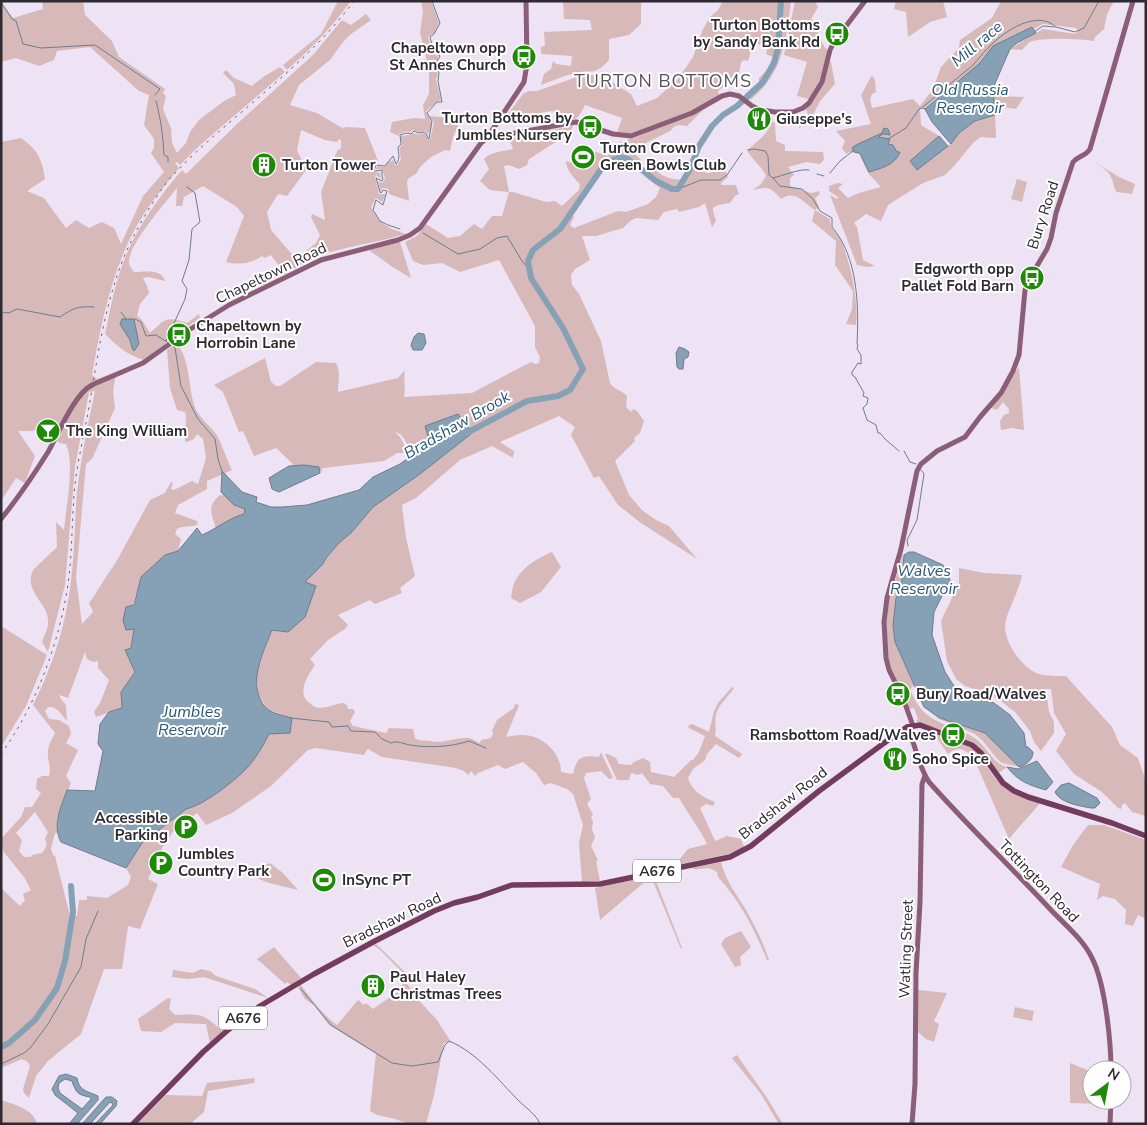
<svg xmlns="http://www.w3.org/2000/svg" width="1147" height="1125" font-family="'Nunito Sans',sans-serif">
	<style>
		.green { fill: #d6b9b8; fill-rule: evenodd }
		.water { fill: #86a1b6; stroke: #6c7d8e; fill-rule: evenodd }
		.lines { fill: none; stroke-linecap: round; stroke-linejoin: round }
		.stream { stroke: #6c7d8e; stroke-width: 1 }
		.river { stroke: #86a1b6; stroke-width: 6 }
		.secondary { stroke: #8b5d76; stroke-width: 5 }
		.primary { stroke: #743c5c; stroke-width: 5.5 }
		.rail { stroke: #67616b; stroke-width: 1; stroke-dasharray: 2.5 5; stroke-linecap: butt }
		.labels { text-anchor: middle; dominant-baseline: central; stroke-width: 4; stroke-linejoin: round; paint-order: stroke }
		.shield { fill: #fff; stroke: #6d6a6f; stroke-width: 1 }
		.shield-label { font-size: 14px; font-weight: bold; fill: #2e2a31 }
		.poi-label { font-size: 15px; font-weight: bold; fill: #2e2a31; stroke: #fff; text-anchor: start }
		.street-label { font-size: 15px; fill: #2e2a31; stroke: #fff }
		.water-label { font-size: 16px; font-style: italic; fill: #2a5677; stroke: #fff }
		.quarter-label { font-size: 18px; letter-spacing: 1px; fill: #5a515f; stroke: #fff }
	</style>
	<rect width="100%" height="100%" fill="#ede3f4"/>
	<g class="green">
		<path d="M42,1h41l2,14 27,26 7,16 46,32 -2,4 3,3 -3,13 8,19 1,15 5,10 9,-10 4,-11 9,-12 25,-19 12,-6 -2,-11 -11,-11 3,-3 8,8 18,8 11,-9 17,-10 5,5 -86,74 -19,19 -3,-3 -2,1 4,5c-16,19 -31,38 -43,59 -25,46 -35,97 -44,148l5,4 19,-7 -3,20 2,16 -23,51 -6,5 -10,114 6,46 11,-12 -4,-9c9,-12 16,-26 26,-39l35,-64 15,-7 6,-11 2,1 -2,6 3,1 18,-9 6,3 8,-26 -3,-19 -6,-5c-2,5 -7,8 -12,8l1,-26 -1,-4 -8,-2 -7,-22 -3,-38 9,-7c16,18 11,45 20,67 5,9 14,16 20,24 7,12 10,24 16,36l-25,11v8l-29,16 -3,8 22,8 1,3c-6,4 -14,1 -21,5l-2,5 6,5 -3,12 -4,1 -33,25 -15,52h8l-3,19 -6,3 10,21 -14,20 1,16 -26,9 -2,-5 6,-9 9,-23 -11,-12v-7l-5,1 -6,-3 -2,-7 -17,46 -8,-3v3l6,7 1,16c-6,-7 -10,-15 -19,-14l-3,4 4,8 10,1 10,6 2,8 -5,9 12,7 -12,26 5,7 -14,36v14h-2l-4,16 2,6 2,1 15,60h7l2,-16h8v-4l20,2 21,-13 3,-8 -5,-9 16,-25 44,-34 7,-2 61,-47 15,-26 23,-16 -25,-9 -9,-16 -1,-23 15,-41 32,-47 19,-18 3,-6 13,-15 13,-11 21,-25 47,-33 51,-40 -42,5 -12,12h-7c-4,-9 -6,-17 -15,-19l5,5 7,13 -2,3h-8l-13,8 -61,7 -3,5 -1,-6 -24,-1 -19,-18 -22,8 -11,-25 -4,1 -16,-40 -9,-7 51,-27 6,24 5,4h4l36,-24 20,1c5,9 2,19 2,29l60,-14 7,-8c-2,9 1,18 -1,27l68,-4 59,-31 4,2 4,-1 1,-6 -5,-10v-21l-36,-66 -39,12 -18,-9 -19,2 -10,-4 -8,-19 12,-6 9,-12 22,14 12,-2 14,-12 8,5 10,-13h10l7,-24 -19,-2 -10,-9 9,-12 -5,-10c8,-8 19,-7 29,-10l-4,-11 64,-12 -3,7 -41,26 -2,6 -8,4 -10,-4 -5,1 5,26h4l33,10 9,-1 7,5 17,-16 1,-6c-6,-6 -14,-14 -14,-23l6,2 6,-17 30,10 4,-11 27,-9 64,-26 -16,16 -8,-1 -4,1 -5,5 -24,12 -12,10 7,7 -2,3 -14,-9h-5l-15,6 -36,53 5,4 -4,8 4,3 44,-17 8,1 22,-8 8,-7 4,-9 -16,-12 9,-8c9,9 20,13 33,11l6,-10 16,4 17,-3 3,7 -7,6v2h15l3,9 -4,2 -5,7 -12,2 -5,3v3l3,10 -4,6 -7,-24 -6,4 -20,5 -2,-3 -13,3 -6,8 -22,-2 -6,3 -7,7 -27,8h-14l8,24 -15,9 -4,6 1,10 7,9 22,47 9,42c4,7 12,7 17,13l-1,11 5,5 2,-3 4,2 7,10 -4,12 -6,5 1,3 -20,20 14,34 13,15 14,10 13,6 28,33 -56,-36 -23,-18 -19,-29 -5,2 -23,-43 4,-8 -16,-11 -59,26 14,9 -1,7 -21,-12 -32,14 -44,38 -14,7 4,33 9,38 -15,12 2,5 -27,11 -5,-4 -32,15 10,10 -3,4 -17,11 -18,19 5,6c-7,10 -18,27 -7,37 4,3 6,5 11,6 8,0 16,-4 24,-5l4,2 1,4h5l2,3 -5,9 3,5 33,7 3,-5 24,1 2,9c6,4 9,2 15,3 13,3 23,-3 35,-3 5,-1 10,3 15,5l1,-3 10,-2 2,-4 -1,-3 5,-11 17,-12 1,-4 4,1 -13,32c5,-1 11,-2 16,-2 21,0 39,18 39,37l12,2c4,-18 9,-19 26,-17l2,-5 12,26 -4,1 -8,-8 -15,2 -2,5 7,21 -4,5 6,10 -2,4 2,3 -1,9 3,7 -4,9 7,14 -2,1 4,20 -18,1 -3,-39 4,-18 -10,-31 -6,-5 -16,-6 -7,2 -8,-12 -13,-11 -18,7 -7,-4 -20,8 -3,3 -4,-5 -3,4 -4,-4 -8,-3 -74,-11 -14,-8 -2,2 -2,4 -48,-7 -8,2 -37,36 -39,27 -26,12 -9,-12 -25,20 -6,11h-2l-16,35 10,5 -18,45 -12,-3 -6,43h-18l-23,65 -33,27 -12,15 -7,22 -5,-5 -1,-4 7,-23 -2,-4 -6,-3 -21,9v-180l19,18 5,-6 -2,-6 8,-4 -7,-13 -21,-26 -2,-12 20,-22 4,-10h7l9,-14 -5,-4 1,-10 5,-3h7c3,-8 -2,-16 -1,-24 0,-7 4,-13 7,-19l-22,-28c24,-48 36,-91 40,-145 2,-23 2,-45 4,-68 4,-34 11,-68 18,-101l-6,1 -14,75 -10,118 -17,67 -6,-10c2,-6 6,-13 6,-19 2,-20 -25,-30 -15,-53l24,-23 -1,-25 8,8c2,-22 11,-67 2,-86l-7,-1 -6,-9 -1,-9 -9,1 -11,5h-14l17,25 -10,27 -9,-5 -15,23v-359l20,-4c17,12 21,21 24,41l-18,12 17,7 22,30 10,-8 13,8 13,-6 12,6 7,16 22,-48 21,-24 -13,-19 3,-5v-9l-10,-14 5,-30 -10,-4 -49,-44 -33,4 -3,9 -15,6 -23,-8 -15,4v-60l12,16 30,-9zM35,812l13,20 -3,7c3,5 1,9 -3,14l-10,2 -1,2h-7l-5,-6 3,-11 -6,-7z"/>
		<path d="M338,1h13c-19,26 -40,48 -64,69l-4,-5 38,-31z"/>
		<path d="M421,1h10l8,22 -5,10 -6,4 5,16 5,4 -1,5 -5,3 6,9 -2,5 5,21 -3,1 -12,10 5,11v8l-3,3v4l-3,-6 -8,1 -4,-2 -4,3 -2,-2 -8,3v2l-9,-4 2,-10 22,-4 11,1 -2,-14 6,-11v-25l-9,-36 3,-22z"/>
		<path d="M563,1h78v23l-12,11 -20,4v21c-17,18 -15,8 -34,13 -12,3 -23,8 -34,12l3,-11 7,-5 2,-8 3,3 15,2 1,-10 -31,-2v-7l4,-1 -1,-14 48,-2 -2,-10 -26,-1z"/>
		<path d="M723,1h68c-5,40 -8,73 -41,99l-5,-6 14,-12v-4l8,-8 6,-13 -7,-3 2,-9 -15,-1 -5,17 -4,-1 -3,2 -2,12 -21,17 1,4 -25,16 -66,24 -11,-2 5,-15 -37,-13c-9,18 -9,14 -29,17l-2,-10 -2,-1 -48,8 19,-25 6,-3h8l40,-14 16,-2 5,1 14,8 1,-1 18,11 6,12 20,-8 21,-19 15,-22 10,-28 7,-12 8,-7z"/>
		<path d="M795,1h20l3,6 -7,12 6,5 -2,3c6,10 4,14 13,24l-2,9 5,2 4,22 -15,17 -9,18 -12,9v-5l10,-5 -3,-9 7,-9 -16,-4 10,-34 -23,-7z"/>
		<path d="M896,1h47l4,16 -17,5 -22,15 -2,-25 -12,-3z"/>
		<path d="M1001,1h113l-7,13 -3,15 -9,8 -1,4c-13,-2 -52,-4 -64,1 -3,2 -6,6 -8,8l-12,-1 33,-20 32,5 3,-2 -2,-4 -33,-4 -9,5 -2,-2 -39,19 -13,17 -54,44 -6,2 1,16 18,11 -29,25 7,9 36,-28 6,-9 16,-12 20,-6 -2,-19 31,1 -8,12 -13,-2 -8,8 1,23 -15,-1 -8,6 -19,23 -9,9 -22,8 -35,22 -7,16 -15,-7 -12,9 3,4 6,33 12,6 -8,1 -10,-2 -27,-70 7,4 1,-2 -9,-6v-5l9,-3 5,1 -5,4 10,10 11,-5 22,-6 -13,-14 -9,-19 -10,-2 -3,2 -4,-6 3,-7 -9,-10 35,-7 -10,-29 11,-20 3,5 1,12 -4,2 -2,5 2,9 41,-9 7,7 13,-17 8,-22 18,-19 1,-8 32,-22z"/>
		<path d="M366,14l5,6 -20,14 -8,8 -13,18 -31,25 -9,20 27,8 27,16 1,-2 20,1 13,33 -2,1 -4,9 8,2 1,6 -5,-4 -1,2 4,17h7l-4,8 -6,-4 -5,9c9,18 17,21 35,27 -27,8 -56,12 -83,20 -14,5 -26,13 -38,20l-14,-19 -6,3 -3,-2c-12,8 -22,9 -36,6l18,-46 -7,-9 -34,-21 -19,11 -2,9h-6l1,-18c-12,15 -47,55 -48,73 0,5 2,7 5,11 10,0 28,-4 31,9l-17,-4 -5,1 4,8 2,7 -9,11 -3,12 5,4 8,13c16,-14 15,-17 37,-10l12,-9 1,4 -23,16 -33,26c-17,-5 -27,-14 -39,-26 5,-23 9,-46 17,-68 13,-36 35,-67 60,-96l4,4 52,-51 75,-68 29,-35 9,5zM301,130l24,10 12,2 2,-3 2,1v8l-4,3 -16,41 4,28 -13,-6 -1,3 9,18 -4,8 -20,16 -25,-29 -4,-18 11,-18 9,2 19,-26 -9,-20z"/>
		<path d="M429,116l32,3 -8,18 -3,14 -5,-1 -14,7 -10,9 -5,8 -7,4 -2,3 2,20 -20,-7 -1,-5 -5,-1 -3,3 -2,-10 4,2 3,-4 -3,-10h-6v-1l1,-2 8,1 2,-4 6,-3 2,5 3,-1 3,-5 -2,-11 3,-4 -2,-8 10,-1 3,-2 5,2 5,-2 7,7 4,-18z"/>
		<path d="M773,121l2,3 1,17 9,4v6l38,1 1,8 -4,4 -14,-2 -18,5 6,8 -4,3v8l21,7 9,-2 -1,4 -4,3 4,9 -4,3 15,9c0,12 6,11 10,20 10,20 19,64 16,86l-10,-1 6,-15 1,-18 -18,-26 1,-24 -24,-20 3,-11c-12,-7 -19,-21 -34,-11 -11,-12 -12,-13 -28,-9l8,-6 5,-8c-4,-10 -14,-16 -19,-26 11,-8 21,-17 26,-29z"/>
		<path d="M1096,163l23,14 16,7 -3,10 -15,-2c-4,-5 -3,-9 -6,-15 -2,-6 -10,-10 -15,-14z"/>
		<path d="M1017,179l10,3 -5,20 -11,-3z"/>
		<path d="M400,242l11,36 -20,-12 -22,-16z"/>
		<path d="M1019,367l5,63 -13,-2 -10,2 -1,-9 4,-6 5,-2v-4l-6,-7 -6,8 -6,-2z"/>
		<path d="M220,495h5l9,10 11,4 -1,5 -7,2 -21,13c-4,-15 -10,-22 4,-34z"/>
		<path d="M552,552l9,15 -20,25 -21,11 -9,-5c1,-4 1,-8 2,-12 7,-18 23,-27 39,-34z"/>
		<path d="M903,552l-2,38 -5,9 -3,26 2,17 19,43 -4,5c4,7 8,17 15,23 15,13 36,15 51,26 12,9 17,25 31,28l-8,6 -26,-31 -57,-21 2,-2 -4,-11 -5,1 -18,-39 -3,-12 -3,-36 3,-23 6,-14z"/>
		<path d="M959,568l25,5 38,2c-2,14 -17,40 -17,51 0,18 17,42 34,48 8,2 19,2 27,2l46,51 8,18 18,13 8,24v34l-14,-4 -7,-9 -3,2 -1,4 -3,-1 -16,-16 -28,-18 -18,-23 10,-17 -12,-21 -3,-24h-5l3,23 5,10v11l-13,18 -7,-9 -4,-11 -14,-18 -15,-12 -17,-9 -19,-6 -9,-7 -9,-18 -6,-40 18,-38z"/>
		<path d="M1,626l46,29 -21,51 -25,41z"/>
		<path d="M732,687l2,1c-5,8 -17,18 -18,27 -2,7 1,14 -1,21l27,18 -3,4 -23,-14 -9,10 -2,6 -12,9 -5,9c3,12 15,20 27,24l-2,4 -7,-2 -6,4 15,33 12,-5 14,3 3,8 -15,7 -49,10 -1,-4 9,-11 19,-5c-8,-17 -19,-30 -28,-46h-6l-10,-12 -13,-2 -8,-11 -4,2 -7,-2 -2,7h-12l-12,-26h3l8,4 3,6 12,1 3,-3 9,-4 7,4 1,10 23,5 17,-17h2l6,-8 6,-16 -16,-8 -1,-2 4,-2 17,8 5,-21 4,-8z"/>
		<path d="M924,707l16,11 45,15 34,34 -17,-4 -4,-3 -16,-20 -7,-6 -36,-15z"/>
		<path d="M934,734l28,9 11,6 23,30 7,7 37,17c-10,13 -21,23 -31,36l-34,-78c-7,-11 -16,-17 -27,-7z"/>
		<path d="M1088,825h16l42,15v79l-8,-4 -5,11 -8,-2 1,-14 -11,-11 -12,-3 -6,4 3,-16 -39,-17 12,-22z"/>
		<path d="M721,862c5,20 15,31 25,48 9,16 17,32 23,50h-2c-12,-30 -27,-59 -49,-83l-1,-5c-11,-8 -16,0 -26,-4z"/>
		<path d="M270,863l13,10 15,17 -29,-7 -25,-10z"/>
		<path d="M651,876h3l28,72 -1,1z"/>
		<path d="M648,877v2l-48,41 -5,-32z"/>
		<path d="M741,931l10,16 -11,10 1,8 -6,2 -14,-23 4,-6z"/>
		<path d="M376,944l33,32 -3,7 7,8 -1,2 25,27 14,22 -7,1 -10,52 -8,29h-16l-15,-5 -18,-4 -7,-4 6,-57 -47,-29 -15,-20 -9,-6 -7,-12 3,-2c10,14 22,30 36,40l21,-25 6,5 2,-2 7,6 29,-20 2,-15 -24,-24 -7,-5z"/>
		<path d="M274,947l27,31 -10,7 -4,-3 -2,2 -28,-25z"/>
		<path d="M201,969l9,2 6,5 39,13 13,9 -64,-21 -16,2 -16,-2 1,-7 20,3z"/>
		<path d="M918,990l29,3 -13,28 5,3 -5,18 -8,-3 -8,-7z"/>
		<path d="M168,998l3,1 -2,10 6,6c28,-1 26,-2 48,16l-13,13 -4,-20 -31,-1 -14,9 -20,-1 -3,-12z"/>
		<path d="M1015,1007l19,4 -2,10 -19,-4z"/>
		<path d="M737,1055l30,43 16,26h-4l-18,-30 -29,-36z"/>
		<path d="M1070,1063l22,9v28h15v4l-37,-1z"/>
		<path d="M255,1078l-1,5 -46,8 -4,21 -14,12h-53l29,-29 36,1 5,-13z"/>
		<path d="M1,1100c13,5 32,8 36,24h-36z"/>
	</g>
	<g class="water">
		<path d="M1032,27l4,6 -19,10 -7,6 -17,39 2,27 -20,6 -16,12 -8,11 -19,-22 -7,-13 55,-46 13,-17z"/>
		<path d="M884,128l4,1 2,6 -7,-1 -5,3 12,2 -2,5 5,1 4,7h3c-5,13 -18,16 -31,20l-9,-19 -6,-1 -2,-4 4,-3 26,-12z"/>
		<path d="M939,136l9,10 -31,24 -7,-9z"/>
		<path d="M122,319h12l5,25 -5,7 -2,-3 -2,-8 -10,-16z"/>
		<path d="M418,333l6,1 2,9 -4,7h-9l-2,-5 3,-8z"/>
		<path d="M679,347l6,2 4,3 -1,5 -4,2 -1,10h-4l-2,-2 -1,-14z"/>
		<path d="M458,414l11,14 2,6 -51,40 -47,33 -21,25 -13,11 -13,15 -3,6 -18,18 11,4 -11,31 -17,15 -16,-2c-9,23 -26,55 -6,78 5,5 19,8 26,10l-2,15 -21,1c-4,8 -9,17 -14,24 -11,17 -50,47 -69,51l-44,34 -16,25 -65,-26c-9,-17 0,-35 6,-52l28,1 8,-40 -5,-7 2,-20 9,-12 13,-4 -1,-16 14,-20 -10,-22 6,-2 3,-19 -8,1 -3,-10 3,-13 8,-2 7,-28 24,-22 13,-4 19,-23 5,7c14,-6 27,-17 42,-21l1,-5 -11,-4 -13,-13 1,-21 20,21 15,5 -1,5 15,5h11l25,-2 52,-15 14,-13 27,-13 14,-10 15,-14 -4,-14z"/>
		<path d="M304,465l15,2 1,6 -41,19 -7,-3 -3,-11 20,-12z"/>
		<path d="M909,552h5l29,13 7,15 -16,32 -2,23 13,37 9,14 6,4 34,13 16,12 14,18 2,14h2l5,5c0,8 -7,13 -14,15l-34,-34 -45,-15 -16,-11 -29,-65 -2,-17 3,-27 5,-8 3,-35z"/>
		<path d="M1037,761l16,21 -7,8c-17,-5 -27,-8 -39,-23l11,2z"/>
		<path d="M1069,783l28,15 3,5 -5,5h-4c-11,-2 -31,-5 -36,-16l6,-7z"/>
		<path d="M66,1074l11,4c2,13 10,13 21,18v4l-21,24h-8l9,-11 -23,-18 -3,-6 7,-13zM65,1079l7,2c4,12 6,14 18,16l1,2 -9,10 -22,-16 -2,-5 1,-5z"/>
		<path d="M106,1097h6l5,4 -1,5 -16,18h-5l18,-19 -1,-2 -2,-1 -20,22h-8z"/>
	</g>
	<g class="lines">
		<g class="stream">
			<path d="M1,2l11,17 4,2 7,23 18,4 54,-3 65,44 -5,6"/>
			<path d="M1034,32l9,-6 13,1 19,5 9,-4 15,-27"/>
			<path d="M156,101c5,19 7,35 8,54l4,2v5"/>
			<path d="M923,107c16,-14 33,-28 50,-42 6,-6 11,-14 18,-20 14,-14 45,-35 64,-19"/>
			<path d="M888,139l18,-11 13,-19 3,-1 4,1"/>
			<path d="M748,150l6,-1 11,2 3,5 1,19 4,3c9,-2 28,-10 36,-8"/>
			<path d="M830,173l10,-12 14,-11"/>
			<path d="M817,174l7,2"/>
			<path d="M773,178l7,8 22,3 11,10 7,12 12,7v9c26,30 27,79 25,117l1,1 -1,4 4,6v9l-3,-1 -6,9v3l3,2 9,16 -1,3 5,2 -1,6 -4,4 4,12 9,5 2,8h2l5,6 14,12"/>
			<path d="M678,189l23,-9h19l7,-5 15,-22"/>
			<path d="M400,229l-12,-4 -8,-4 -7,-11 3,-10 7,5 4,-14 -4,-1 -2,3 -1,-1 -4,-14 6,3 1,-2 -1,-3v-6l-8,1 2,-6 9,1 8,-10 3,8c5,-6 2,-11 2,-17l3,-3 -1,-9 6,-2 5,1 3,-3 4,2 6,-1 5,7 3,-18 -5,-8 10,-11h5l-4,-21 1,-9 -5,-5 6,-11 -6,-4 -4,-15 4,-3 6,-11 -8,-22"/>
			<path d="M423,233l35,21 22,-5 17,-11 10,-2 15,25 8,9"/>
			<path d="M1,312l8,1 8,-4 43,8c13,-9 18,-11 34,-10"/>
			<path d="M121,312l5,7"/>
			<path d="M135,319l6,3 5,14 10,-1 11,7"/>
			<path d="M166,341l19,-42 2,-10 -5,-8 7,-21 3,-31 8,-7 -5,-29 -8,-6"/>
			<path d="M172,345l3,3 6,38 17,33 17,20 3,20 4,12"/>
			<path d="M904,451l6,11 6,2"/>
			<path d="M908,546l-1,-6 10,-20 7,-46 -3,-4"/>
			<path d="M290,718l39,4 3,5 16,-1 3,5 24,1 7,7 9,4c7,-3 12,1 19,2 18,3 41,2 59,-4l17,7"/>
			<path d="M301,989l30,36 61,38 20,3 26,-4 7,-17 4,-4c29,12 49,39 70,60 7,7 18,14 21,23"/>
			<path d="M1,1064l23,-11 7,-6 17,-23 33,-57 5,-28 12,-28"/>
		</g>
		<g class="river">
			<path d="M463,435l64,-34 31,-5 12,-6 13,-21 -20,-41 -32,-50 -3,-17 5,-11 27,-21 46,-67 15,-5 7,2 28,22 16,8h6l12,-20 9,-23 13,-20 11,-11 14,-9 26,-24 11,-19 4,-15 3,-47"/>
			<path d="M1,1047l8,-4 26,-23 22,-32 8,-27 8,-49 -2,-26"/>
		</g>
		<g class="secondary">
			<path d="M487,138l89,-16 37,12 18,2 61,-23 30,-17 8,-2 9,2 13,10 9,4 14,2h18l10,-4 6,-5 13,-21 8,-32 4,-8 31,-41"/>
			<path d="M94,384l49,-21 46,-33 40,-25 92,-45 77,-20 12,-5 10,-7 61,-85 6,-5 37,-56 3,-18 -1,-63"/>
			<path d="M1,519c17,-21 32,-43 47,-67 10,-17 26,-58 44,-67"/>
			<path d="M913,726l-10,-28 -14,-28 -3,-12 -2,-36 3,-24 14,-49 16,-78 4,-7 16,-13 28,-14 15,-20 21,-24 12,-22 6,-16 6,-65 6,-14 16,-27 4,-11 5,-25 17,-51c5,-6 13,-6 17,-13l43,-148"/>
			<path d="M907,727c9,18 11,39 22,55 39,44 81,84 121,127 14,15 33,30 42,49 13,25 19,83 19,112"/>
			<path d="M912,1124l3,-40 1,-111 4,-71 2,-118 3,-8"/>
			<path d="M1110,1124l1,-24"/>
		</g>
		<path class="primary" d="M133,1124l70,-72 25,-22 32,-24 54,-32 61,-33 59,-30 20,-8 24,-6 34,-12 88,-1 130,-27 21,-11 68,-55 76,-56 12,-8 13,-2 52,20 9,8 22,30 11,8 14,6 84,26 34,13"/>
		<path class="rail" d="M1,754c36,-50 60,-115 68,-177 3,-27 3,-55 5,-82 2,-27 9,-55 14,-82 9,-52 16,-107 36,-156 11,-26 26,-52 43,-75 19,-22 41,-41 63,-60 44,-38 89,-74 124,-121"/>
	</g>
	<defs>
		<symbol id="bus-disc" viewBox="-11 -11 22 22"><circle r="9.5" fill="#1e8a08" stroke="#fff"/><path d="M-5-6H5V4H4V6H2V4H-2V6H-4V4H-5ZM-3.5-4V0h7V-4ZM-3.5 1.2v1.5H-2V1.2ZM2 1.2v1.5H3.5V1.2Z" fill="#fff"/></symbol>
		<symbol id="restaurant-disc" viewBox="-11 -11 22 22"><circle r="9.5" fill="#1e8a08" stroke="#fff"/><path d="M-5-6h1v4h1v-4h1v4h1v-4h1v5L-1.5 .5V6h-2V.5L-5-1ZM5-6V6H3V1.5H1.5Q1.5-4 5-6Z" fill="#fff"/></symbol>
		<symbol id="stadium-disc" viewBox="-11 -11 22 22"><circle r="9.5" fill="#1e8a08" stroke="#fff"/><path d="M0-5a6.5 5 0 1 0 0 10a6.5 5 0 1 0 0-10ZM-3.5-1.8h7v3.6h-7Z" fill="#fff"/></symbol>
		<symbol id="building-disc" viewBox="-11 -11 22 22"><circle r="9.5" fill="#1e8a08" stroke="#fff"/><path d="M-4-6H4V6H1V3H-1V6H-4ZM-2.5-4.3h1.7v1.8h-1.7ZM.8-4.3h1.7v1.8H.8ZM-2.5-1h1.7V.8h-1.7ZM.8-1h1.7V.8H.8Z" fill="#fff"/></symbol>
		<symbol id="bar-disc" viewBox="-11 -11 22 22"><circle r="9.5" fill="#1e8a08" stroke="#fff"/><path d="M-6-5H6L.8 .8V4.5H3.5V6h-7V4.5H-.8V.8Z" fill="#fff"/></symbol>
		<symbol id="parking-disc" viewBox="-11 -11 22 22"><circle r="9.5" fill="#1e8a08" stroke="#fff"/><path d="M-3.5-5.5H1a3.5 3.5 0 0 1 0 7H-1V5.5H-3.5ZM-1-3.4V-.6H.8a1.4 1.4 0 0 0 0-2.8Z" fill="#fff"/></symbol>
	</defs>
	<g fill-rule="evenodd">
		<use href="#bus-disc" x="823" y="20" width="28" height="28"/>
		<use href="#bus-disc" x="510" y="43" width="28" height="28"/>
		<use href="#restaurant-disc" x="745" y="105" width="28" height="28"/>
		<use href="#bus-disc" x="576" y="113" width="28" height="28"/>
		<use href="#stadium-disc" x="569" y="143" width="28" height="28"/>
		<use href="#building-disc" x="250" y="151" width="28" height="28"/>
		<use href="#bus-disc" x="1018" y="264" width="28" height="28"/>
		<use href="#bus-disc" x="165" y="321" width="28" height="28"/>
		<use href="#bar-disc" x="34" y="417" width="28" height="28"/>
		<use href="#bus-disc" x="884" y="680" width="28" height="28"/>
		<use href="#bus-disc" x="939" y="721" width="28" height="28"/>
		<use href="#restaurant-disc" x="881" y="745" width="28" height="28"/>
		<use href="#parking-disc" x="172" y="813" width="28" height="28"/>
		<use href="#parking-disc" x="147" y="849" width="28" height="28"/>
		<use href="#stadium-disc" x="310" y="866" width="28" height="28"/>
		<use href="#building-disc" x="359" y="972" width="28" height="28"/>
	</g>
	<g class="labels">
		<g class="shield">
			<rect x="633" y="859.5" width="48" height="23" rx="4"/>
			<rect x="219" y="1006.5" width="48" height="23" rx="4"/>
		</g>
		<g class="shield-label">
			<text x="657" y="871">A676</text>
			<text x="243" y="1018">A676</text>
		</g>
		<g class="poi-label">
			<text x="820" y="25" text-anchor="end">Turton Bottoms<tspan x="820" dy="17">by Sandy Bank Rd</tspan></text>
			<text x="506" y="48" text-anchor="end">Chapeltown opp<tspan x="506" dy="17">St Annes Church</tspan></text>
			<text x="572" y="118" text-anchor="end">Turton Bottoms by<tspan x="572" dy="17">Jumbles Nursery</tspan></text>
			<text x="776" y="119">Giuseppe's</text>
			<text x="600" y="148">Turton Crown<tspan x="600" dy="17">Green Bowls Club</tspan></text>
			<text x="282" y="165">Turton Tower</text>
			<text x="1014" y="269" text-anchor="end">Edgworth opp<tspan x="1014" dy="17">Pallet Fold Barn</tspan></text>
			<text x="196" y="326">Chapeltown by<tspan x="196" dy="17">Horrobin Lane</tspan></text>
			<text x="66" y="431">The King William</text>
			<text x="916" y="694">Bury Road/Walves</text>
			<text x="936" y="735" text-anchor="end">Ramsbottom Road/Walves</text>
			<text x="912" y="759">Soho Spice</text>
			<text x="168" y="818" text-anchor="end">Accessible<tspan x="168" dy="17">Parking</tspan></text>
			<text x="178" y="854">Jumbles<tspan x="178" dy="17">Country Park</tspan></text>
			<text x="342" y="880">InSync PT</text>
			<text x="390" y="977">Paul Haley<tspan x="390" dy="17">Christmas Trees</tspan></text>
		</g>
		<g class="street-label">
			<text transform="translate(1043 215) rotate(-72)">Bury Road</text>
			<text transform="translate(271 273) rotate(-26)">Chapeltown Road</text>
			<text transform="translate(783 803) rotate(-38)">Bradshaw Road</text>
			<text transform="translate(1039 881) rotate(46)">Tottington Road</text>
			<text transform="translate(392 920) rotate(-26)">Bradshaw Road</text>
			<text transform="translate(906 949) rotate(-88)">Watling Street</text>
		</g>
		<g class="water-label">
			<text transform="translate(977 44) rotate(-40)">Mill race</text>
			<text x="970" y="90">Old Russia<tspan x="970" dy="18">Reservoir</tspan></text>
			<text transform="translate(457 425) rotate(-30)">Bradshaw Brook</text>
			<text x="924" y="571">Walves<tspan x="924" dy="18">Reservoir</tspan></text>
			<text x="192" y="712">Jumbles<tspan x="192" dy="18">Reservoir</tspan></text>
		</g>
		<g class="quarter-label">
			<text x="663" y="81">TURTON BOTTOMS</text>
		</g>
	</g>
	<rect width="1147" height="1125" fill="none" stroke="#2e2a31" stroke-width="5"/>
	<g transform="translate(1107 1085) rotate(32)"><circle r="24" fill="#ffffff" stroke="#abaaad"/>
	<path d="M0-4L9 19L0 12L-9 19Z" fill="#1e8a08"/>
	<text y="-8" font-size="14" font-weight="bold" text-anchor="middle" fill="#2e2a31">N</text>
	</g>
</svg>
